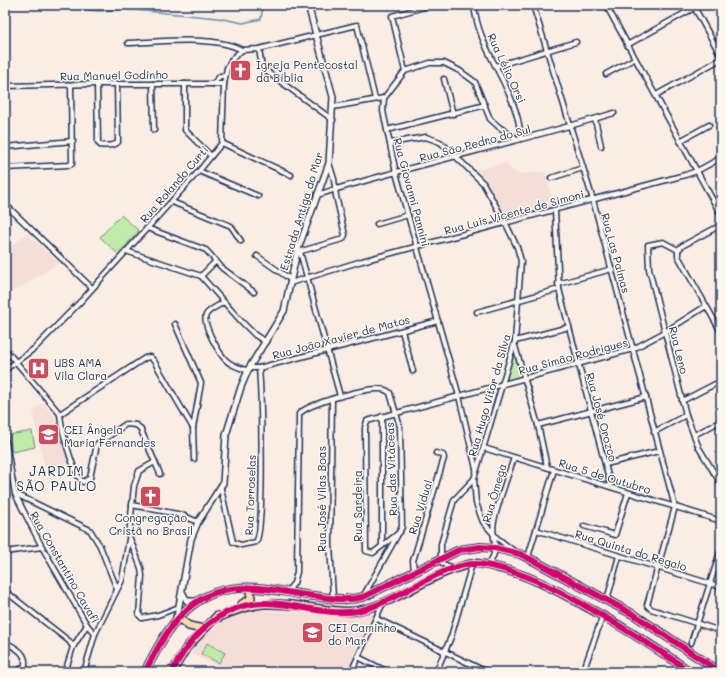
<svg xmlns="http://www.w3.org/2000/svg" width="726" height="677" font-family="Mali,sans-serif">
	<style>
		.built { fill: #f5ded7 }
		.green { fill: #c0eba8; stroke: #6e8d83 }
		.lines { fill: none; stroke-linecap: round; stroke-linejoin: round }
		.stream { stroke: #5e93b3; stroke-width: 1.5 }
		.minor-casing { stroke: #1b2f5e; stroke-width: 7 }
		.tertiary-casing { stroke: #1b2f5e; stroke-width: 8 }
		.primary-casing { stroke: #1b2f5e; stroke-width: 10 }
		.minor { stroke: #fbf7ec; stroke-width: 4 }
		.tertiary { stroke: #fbf7ec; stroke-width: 5 }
		.primary { stroke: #faddab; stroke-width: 7 }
		.cycleway-casing { stroke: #fbf7ec; stroke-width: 8 }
		.cycleway { stroke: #d6006c; stroke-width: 6 }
		.labels { text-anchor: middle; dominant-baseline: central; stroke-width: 3; stroke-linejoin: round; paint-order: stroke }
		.poi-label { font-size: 11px; fill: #1b2f5e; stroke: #fbf7ec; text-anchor: start }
		.street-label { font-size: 11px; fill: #1b2f5e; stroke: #fbf7ec }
		.quarter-label { font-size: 13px; letter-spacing: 1px; fill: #1b2f5e; stroke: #fbf7ec }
	</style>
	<rect width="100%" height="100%" fill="#faede3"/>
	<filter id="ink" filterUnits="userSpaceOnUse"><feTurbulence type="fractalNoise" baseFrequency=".025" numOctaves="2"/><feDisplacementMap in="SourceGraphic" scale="8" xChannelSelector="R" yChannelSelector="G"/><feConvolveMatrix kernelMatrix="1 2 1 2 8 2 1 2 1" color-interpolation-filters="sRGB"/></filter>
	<g filter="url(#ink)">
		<g class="built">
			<path d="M505,163l12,11 28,-2 9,34 -44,15 -3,-1 -23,-40 -9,-9z"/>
			<path d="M27,233l32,30 -54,34v-45z"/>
			<path d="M43,404l12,12 14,45 -12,8 -11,4 -13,-57 3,-8z"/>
			<path d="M254,610l31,1 61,7 29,-5 -28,59h-127l1,-5 -31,-13 11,-17 17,-13 16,-9z"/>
		</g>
		<g class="green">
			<path d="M121,215l18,16 -21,23 -18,-17z"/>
			<path d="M515,354l6,22 -1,2 -11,2 -3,-2 7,-23z"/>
			<path d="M32,431l3,16 -23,5 -3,-17z"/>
			<path d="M207,643l18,10 -6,10 -18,-9z"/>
		</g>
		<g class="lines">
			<g class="stream">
				<path d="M61,5l14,4 25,2 25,-2 93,9 25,5 18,-4 2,-14"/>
				<path d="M5,7l7,-2"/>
			</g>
			<defs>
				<g id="minor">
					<path d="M474,5c5,49 43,82 47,133"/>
					<path d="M533,5l60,195 82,307 -28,98 4,4 70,22"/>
					<path d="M606,5l115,210"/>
					<path d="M693,5l28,51"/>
					<path d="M128,43c32,-1 86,-8 114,7"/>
					<path d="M627,45l67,-37"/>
					<path d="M717,48l4,-15"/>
					<path d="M259,49l3,19 71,52"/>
					<path d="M496,66l80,-24"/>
					<path d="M405,71l-13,-55 39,-11"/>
					<path d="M606,74l28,-15"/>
					<path d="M444,79l9,35"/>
					<path d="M97,84l1,58 2,3c5,1 15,1 18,-3l-1,-58"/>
					<path d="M153,84l1,46"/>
					<path d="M185,84v46l26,26"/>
					<path d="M213,84l7,-8h5"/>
					<path d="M5,86l92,-2h127"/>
					<path d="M656,95l65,-36"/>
					<path d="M333,107l51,-9"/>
					<path d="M595,119l6,27"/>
					<path d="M387,130l98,-25"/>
					<path d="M680,141l29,-16"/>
					<path d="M222,143l69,32"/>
					<path d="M390,143l36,-6 14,5 7,6 36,35 23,41 11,23 4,14 -6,80 -41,138 2,24 7,19 14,16 17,13"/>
					<path d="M5,147l68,-6"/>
					<path d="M5,168l64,-3 3,-1 -1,-79"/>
					<path d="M199,171l59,25"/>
					<path d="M551,178l32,-10"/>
					<path d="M317,195c98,-31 199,-52 297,-82"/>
					<path d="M172,202l59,24 10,15"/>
					<path d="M5,204l87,84"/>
					<path d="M555,210l4,79 52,198"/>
					<path d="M377,224l31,-9"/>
					<path d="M147,228l59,22 16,18 32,24"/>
					<path d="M678,250l-15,-8 -15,3 1,24 37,146 13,33 22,36"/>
					<path d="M678,250v6l43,76"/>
					<path d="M678,250l4,-4 39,-21"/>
					<path d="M126,251l75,25 39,44 15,15 11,7"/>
					<path d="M298,252l45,-13 2,-4 -9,-39 -2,-17 -5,-16"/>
					<path d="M300,252l40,144"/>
					<path d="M257,256l33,23"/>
					<path d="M201,276l15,-15"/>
					<path d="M290,283l72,-22 323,-86 12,-4 24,-13"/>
					<path d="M558,284l54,-15"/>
					<path d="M224,302c-5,4 -15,7 -18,13 -4,9 14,41 22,47 5,4 13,6 20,9"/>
					<path d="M477,312l82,-23"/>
					<path d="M175,324l26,59 -8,45 1,31"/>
					<path d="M402,331l11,40"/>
					<path d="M515,341l54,-14"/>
					<path d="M515,346l23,79 9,42"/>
					<path d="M5,349l55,65"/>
					<path d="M249,368h10l179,-47"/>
					<path d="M5,370l30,-22 47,-48 117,-129 23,-28 2,-59 3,-16 5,-9 10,-9 17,-1 98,-24 18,74"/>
					<path d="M332,399l-2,145 3,54"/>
					<path d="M682,401l39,-20"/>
					<path d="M60,414c1,13 13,61 23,68l7,-4 7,-34 29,-20 10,1 4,3 15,34 -16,9 -5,15 -5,50 12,32 1,8 -3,39 3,3 16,-3 21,-8"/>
					<path d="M60,414l85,-56 5,-1 4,4 39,67"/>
					<path d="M538,425l108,-28"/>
					<path d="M654,432l32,-17"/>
					<path d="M694,435l27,-14"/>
					<path d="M5,437l10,57 27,53 45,78 8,9"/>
					<path d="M484,448l237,73"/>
					<path d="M155,462l5,12"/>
					<path d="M606,464l53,-13"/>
					<path d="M476,469l-17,-73 -63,-223 -13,-62 1,-13 21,-27 25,-8h14l16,8 15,11 15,37 9,8 18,12"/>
					<path d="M714,473l7,-3"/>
					<path d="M221,489l12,53 8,3 15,-3c9,-11 5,-151 3,-174"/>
					<path d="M16,494l74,36 10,16 17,43"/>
					<path d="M132,505l50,10 16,7"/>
					<path d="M584,526l31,9 13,-42"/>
					<path d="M536,530l185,57"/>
					<path d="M400,532l-27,21 -7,-2 -1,-123 2,-7 266,-72 32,-17 41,-26"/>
					<path d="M382,545v-129"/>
					<path d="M5,552l37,-5"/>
					<path d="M528,557l26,-87"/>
					<path d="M488,565c14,-19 2,-26 6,-44 5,-22 13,-43 20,-63"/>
					<path d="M453,568l-10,-4 -2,-4v-16l13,-44 20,-21"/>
					<path d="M414,571l-1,-10 31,-103 -1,-3 -7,-2"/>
					<path d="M5,591l64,50 4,6"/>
					<path d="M287,592l7,-9 3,-11 2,-158c8,-10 66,-26 80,-25 4,0 8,1 11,4l10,34 2,100 -38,68"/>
					<path d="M607,600l12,-44"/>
					<path d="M377,619l110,53"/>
					<path d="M5,642c10,6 22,10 20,24l-9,6"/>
					<path d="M691,643l30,-94"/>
					<path d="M358,657l30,15"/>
					<path d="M65,672l8,-25 14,-22"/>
					<path d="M84,672l11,-38 27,-54 7,-41"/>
					<path d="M351,672l32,-69"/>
					<path d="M436,672l15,-35 21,-73"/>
					<path d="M583,672l20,-57"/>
				</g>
				<g id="tertiary">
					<path d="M182,592l5,9h11"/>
					<path d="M177,617l14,-78 7,-17 25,-39 3,-48 15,-48 8,-19 35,-57 13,-59 32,-89 4,-66 -25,-92"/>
				</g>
				<g id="primary">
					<path d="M242,604l9,-5 -1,-11"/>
					<path d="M177,617l12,9 14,3"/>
					<path d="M215,619c40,-19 56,-17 99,-11 14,2 28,5 42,3 38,-6 75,-39 115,-47 7,-2 16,1 24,3 31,7 60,22 88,38 38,20 73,43 108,67"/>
					<path d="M145,672c20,-41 43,-81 94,-84 22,-2 45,4 67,7 19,2 38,7 57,2l96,-47 21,-3 15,1 25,6 16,8 100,54 84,56"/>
					<path d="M172,672l15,-25 30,-31"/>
				</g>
			</defs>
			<use href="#minor" class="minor-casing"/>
			<use href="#tertiary" class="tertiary-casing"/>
			<use href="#primary" class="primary-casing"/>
			<use href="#minor" class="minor"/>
			<use href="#tertiary" class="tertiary"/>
			<use href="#primary" class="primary"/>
			<defs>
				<g id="cycleway">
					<path d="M145,672c20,-41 43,-81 94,-84 22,-2 45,4 67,7 19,2 38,7 57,2l96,-47 21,-3 15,1 25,6 16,8 100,54 84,56"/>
					<path d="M172,672c14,-28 35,-53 65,-64 40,-15 80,10 120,3 41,-7 88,-54 129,-46 35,6 67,23 98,40 37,21 72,43 107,67"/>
				</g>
			</defs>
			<use href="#cycleway" class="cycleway-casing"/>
			<use href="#cycleway" class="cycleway"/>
		</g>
	</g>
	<defs>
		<symbol id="church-square" viewBox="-11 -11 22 22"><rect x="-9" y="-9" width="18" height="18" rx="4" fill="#d1495b" stroke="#fbf7ec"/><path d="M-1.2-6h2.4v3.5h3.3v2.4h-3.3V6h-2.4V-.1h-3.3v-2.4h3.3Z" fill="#fff"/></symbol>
		<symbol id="hospital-square" viewBox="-11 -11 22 22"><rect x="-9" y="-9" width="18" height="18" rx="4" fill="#d1495b" stroke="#fbf7ec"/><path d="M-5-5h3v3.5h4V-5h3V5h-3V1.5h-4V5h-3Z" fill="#fff"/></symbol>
		<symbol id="school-square" viewBox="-11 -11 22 22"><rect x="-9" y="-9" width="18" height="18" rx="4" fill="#d1495b" stroke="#fbf7ec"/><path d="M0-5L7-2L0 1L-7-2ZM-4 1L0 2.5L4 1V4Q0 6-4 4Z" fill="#fff"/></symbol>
	</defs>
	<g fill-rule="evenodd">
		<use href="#church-square" x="228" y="58" width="25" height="25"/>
		<use href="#hospital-square" x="26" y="356" width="25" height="25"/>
		<use href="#school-square" x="36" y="422" width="25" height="25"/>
		<use href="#church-square" x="138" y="484" width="25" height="25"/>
		<use href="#school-square" x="300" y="620" width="25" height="25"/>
	</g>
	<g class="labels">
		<g class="poi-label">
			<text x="256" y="64">Igreja Pentecostal<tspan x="256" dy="13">da Bíblia</tspan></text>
			<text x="54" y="362">UBS AMA<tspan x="54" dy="13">Vila Clara</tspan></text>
			<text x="64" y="429">CEI Ângela<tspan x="64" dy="13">Maria Fernandes</tspan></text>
			<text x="151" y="517" text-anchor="middle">Congregação<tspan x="151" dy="13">Cristã no Brasil</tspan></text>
			<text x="328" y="627">CEI Caminho<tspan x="328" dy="13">do Mar</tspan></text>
		</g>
		<g class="street-label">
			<text transform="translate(507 68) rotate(65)">Rua Lélio Orsi</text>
			<text transform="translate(114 75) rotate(-1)">Rua Manuel Godinho</text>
			<text transform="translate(475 143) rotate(-15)">Rua São Pedro do Sul</text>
			<text transform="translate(174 184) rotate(-49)">Rua Rolando Curti</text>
			<text transform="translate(412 192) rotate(75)">Rua Giovanni Pannini</text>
			<text transform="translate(301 211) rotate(-73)">Estrada Antiga do Mar</text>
			<text transform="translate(514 212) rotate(-15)">Rua Luis Vicente de Simoni</text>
			<text transform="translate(616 253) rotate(75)">Rua Las Palmas</text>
			<text transform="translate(341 337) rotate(-15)">Rua João Xavier de Matos</text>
			<text transform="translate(679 350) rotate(76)">Rua Leno</text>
			<text transform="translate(573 356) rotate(-15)">Rua Simão Rodrigues</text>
			<text transform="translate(489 395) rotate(-74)">Rua Hugo Vitor da Silva</text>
			<text transform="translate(602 417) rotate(75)">Rua José Orozco</text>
			<text transform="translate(391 469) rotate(-92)">Rua das Vitáceas</text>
			<text transform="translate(605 476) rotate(17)">Rua 5 de Outubro</text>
			<text transform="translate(494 493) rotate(-74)">Rua Ômega</text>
			<text transform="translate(250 495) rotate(-88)">Rua Torroselas</text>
			<text transform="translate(321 499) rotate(-90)">Rua José Vilas Boas</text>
			<text transform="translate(357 506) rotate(-90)">Rua Sardeira</text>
			<text transform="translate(420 507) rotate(-73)">Rua Vidual</text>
			<text transform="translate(631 550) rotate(17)">Rua Quinta do Regalo</text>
			<text transform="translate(65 567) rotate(60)">Rua Constantino Cavafi</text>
		</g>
		<g class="quarter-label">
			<text x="57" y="470">JARDIM<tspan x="57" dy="15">SÃO PAULO</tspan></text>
		</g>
	</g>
	<rect width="726" height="677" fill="none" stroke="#fbf7ec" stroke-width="20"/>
	<rect x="10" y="10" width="706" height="657" fill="none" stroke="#1b2f5e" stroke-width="1.5" filter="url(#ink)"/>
</svg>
